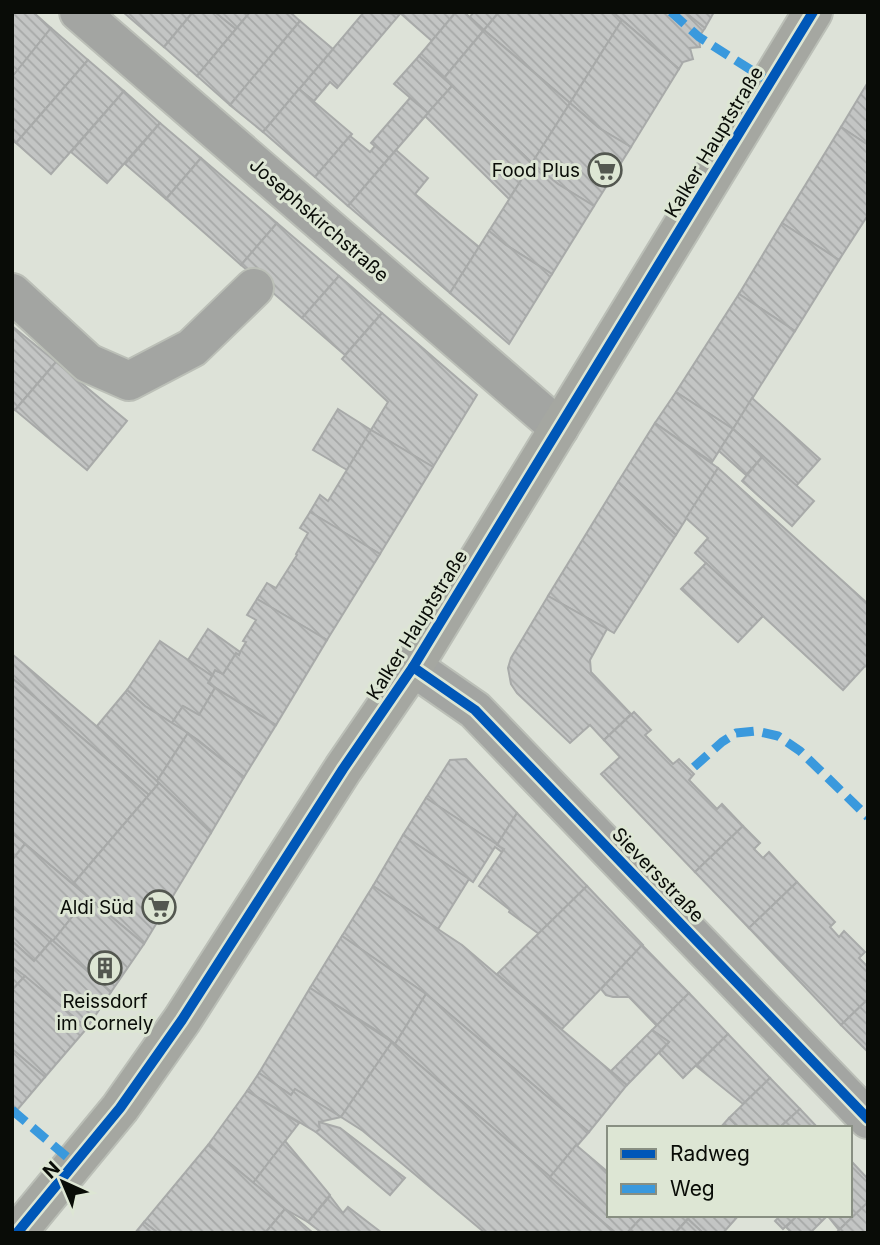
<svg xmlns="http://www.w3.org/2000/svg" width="880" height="1245" font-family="Inter,sans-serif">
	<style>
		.building { fill: url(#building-back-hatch); stroke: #a8aaa9; stroke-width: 2 }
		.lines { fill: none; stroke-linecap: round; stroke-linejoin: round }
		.minor-casing { stroke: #bbbfb7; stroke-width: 42 }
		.major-casing { stroke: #bbbfb7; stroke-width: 42 }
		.minor { stroke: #a3a5a2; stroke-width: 38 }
		.major { stroke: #a5a7a1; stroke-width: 38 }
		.quiet { stroke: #3a99dd; stroke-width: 9; stroke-dasharray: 18 9; stroke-linecap: butt }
		.cycleway-casing { stroke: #dde6d4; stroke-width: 15 }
		.cycleway { stroke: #0057b8; stroke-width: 10 }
		.labels { text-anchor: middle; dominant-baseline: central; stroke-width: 6; stroke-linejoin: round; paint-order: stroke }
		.street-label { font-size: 19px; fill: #090c07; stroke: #dde6d4 }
		.poi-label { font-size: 19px; fill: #090c07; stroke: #dde6d4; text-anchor: end }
	</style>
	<defs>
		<pattern id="building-back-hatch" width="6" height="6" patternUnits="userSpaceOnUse" patternTransform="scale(1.75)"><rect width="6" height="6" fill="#c3c5c4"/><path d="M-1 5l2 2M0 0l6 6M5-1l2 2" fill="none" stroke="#a6a8a7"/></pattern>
	</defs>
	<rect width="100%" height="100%" fill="#dde2d8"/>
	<g class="building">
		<path d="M12,12h21l18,16 -37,47 -2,-1z"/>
		<path d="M123,12h70l-29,35z"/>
		<path d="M193,12h22l21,17 -39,47 -33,-29z"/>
		<path d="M215,12h35l-14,17z"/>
		<path d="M250,12h40l10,9 -70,84 -33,-29z"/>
		<path d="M364,12l36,2 -63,74 -7,-6 -16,19 -15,-12z"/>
		<path d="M399,12h57l-24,29z"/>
		<path d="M456,12h8l20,18 -40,48 -25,-22z"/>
		<path d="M474,12h25l-15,18 -14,-13z"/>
		<path d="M499,12h114l9,8 -52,83 -86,-73z"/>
		<path d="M613,12h72l20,16 -6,9 1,10 -10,1 3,11 -10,3 -4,7z"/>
		<path d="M685,12h29l-9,16z"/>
		<path d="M622,20l57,49 -48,78 -32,-19 -29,-25z"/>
		<path d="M300,21l33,28 -70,83 -33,-27z"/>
		<path d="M51,28l37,32 -72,83 -4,-3v-63z"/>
		<path d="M484,30l86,73 -38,60 -88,-85z"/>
		<path d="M419,56l33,30 -24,27 -34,-29z"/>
		<path d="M88,60l36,31 -73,83 -35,-31z"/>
		<path d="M868,82v63l-27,-18z"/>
		<path d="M452,86l80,77 -23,36 -84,-83z"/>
		<path d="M299,89l53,45 -37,43 -52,-45z"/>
		<path d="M124,91l36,32 -53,60 -36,-31z"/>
		<path d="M410,98l18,15 -39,45 -18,-15z"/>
		<path d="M570,103l29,25 32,19 -37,59 -36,-22 -26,-21z"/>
		<path d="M160,123l41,35 -35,41 -41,-35z"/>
		<path d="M841,127l27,18v70l-29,45 -57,-37z"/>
		<path d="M350,136l20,16 5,-6 14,12 -41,48 -33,-29z"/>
		<path d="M396,150l32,28 -13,16 64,53 -29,46 -102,-87z"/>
		<path d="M201,158l76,65 -36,42 -75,-66z"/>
		<path d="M532,163l26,21 36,22 -42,68 -46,-29 -17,-14z"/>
		<path d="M277,223l62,53 -37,42 -61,-53z"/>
		<path d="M782,223l57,37 -44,71 -56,-37z"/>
		<path d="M489,231l17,14 46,29 -43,70 -59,-51z"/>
		<path d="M339,276l43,37 -37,42 -43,-37z"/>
		<path d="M739,294l56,37 -62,98 -57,-37z"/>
		<path d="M382,313l95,82 -44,72 -62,-37 17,-28 -46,-43z"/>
		<path d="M12,326l44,36 -41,48 -3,-3z"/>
		<path d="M56,362l71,59 -40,49 -72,-60z"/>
		<path d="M676,392l57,37 -21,33 -57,-39z"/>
		<path d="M752,398l68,61 -24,27 -63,-57z"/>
		<path d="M338,409l33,21 -24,40 -34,-20z"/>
		<path d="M655,423l63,45 -42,67 -58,-53z"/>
		<path d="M733,429l30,27 -17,19 -27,-24z"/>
		<path d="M371,430l62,37 -53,87 -70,-42 10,-17 8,6z"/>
		<path d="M763,456l51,45 -22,25 -50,-45z"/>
		<path d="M718,468l150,136v64l-3,-2 -22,24 -148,-137 13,-15 -22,-20z"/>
		<path d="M618,482l58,53 -62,98 -66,-37z"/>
		<path d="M310,512l70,42 -53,86 -70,-41 10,-16 9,5 21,-33 -1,-1 12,-21 -8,-5z"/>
		<path d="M706,563l57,53 -25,26 -57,-53z"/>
		<path d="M548,596l59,33 -17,31 1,12 40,42 -27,26 -14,-15 -20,18 -53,-50 -6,-9 -3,-16 3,-10z"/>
		<path d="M257,599l70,41 -51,85 -68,-42 7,-13 8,4 13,-21 3,2 1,-3 6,-10 -3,-1 13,-21 -9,-5z"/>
		<path d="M208,629l32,23 -1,3 -3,-2 -13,21 -8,-4 -3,6 -24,-16z"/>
		<path d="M160,641l52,35 -4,7 7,5 -16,27 -16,-9 -11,17 -27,-17 -18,-16z"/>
		<path d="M12,654l103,88 42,39 2,2 -10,12 -137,-117z"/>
		<path d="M12,678l137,117 -76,89 -61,-51z"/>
		<path d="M215,688l61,37 -32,52 -46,-37 -26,-17 11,-17 16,9z"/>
		<path d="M127,690l18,16 43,27 -31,48 -60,-55z"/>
		<path d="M634,712l17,18 -6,5 28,29 6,-5 15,15 -5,6 28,29 5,-5 21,22 -48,46 -94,-98 19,-17 -16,-17z"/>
		<path d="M188,733l56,44 -33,56 -54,-52z"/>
		<path d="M466,759l51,54 -20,32 -71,-47 24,-38z"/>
		<path d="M159,783l52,50 -67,111 -71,-60z"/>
		<path d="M426,798l78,51 -2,3 -7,-5 -22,35 -70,-47z"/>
		<path d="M517,813l70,73 -48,48 -30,-22 1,-2 -31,-24 25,-37 -7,-4z"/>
		<path d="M743,826l17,17 -6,6 9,9 6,-6 28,30 -48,46 -54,-56z"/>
		<path d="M12,833l13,11 -13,16z"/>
		<path d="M403,835l66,44 -31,50 -65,-43z"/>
		<path d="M25,844l63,53 -35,44 -41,-34v-47z"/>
		<path d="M797,882l38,40 -5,5 9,10 5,-6 21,21 -6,6 9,9v32l-27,26 -92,-97z"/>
		<path d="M373,886l89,59 165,140 -38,47 -163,-138 -84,-58z"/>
		<path d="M587,886l56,59 -81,84 -65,-55z"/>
		<path d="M88,897l56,47 -33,48 -58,-51z"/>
		<path d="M12,907l40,33 -18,21 -22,-20z"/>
		<path d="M342,936l84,58 -31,50 -8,-7 -77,-49z"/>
		<path d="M52,940l59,52 -24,36 -75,-62v-25l22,20z"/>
		<path d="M642,945l47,48 -32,33 -28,-29h-16l-7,-2 -5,-6z"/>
		<path d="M12,966l13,10 -13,14z"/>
		<path d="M25,976l62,52 -42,49 -33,-28v-59z"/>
		<path d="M310,988l82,54 -51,75 -46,-28 -4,6 -32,-22z"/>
		<path d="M689,993l39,41 -45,44 -24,-25 10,-11 -17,-12z"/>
		<path d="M426,994l163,138 -39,45 -155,-133z"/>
		<path d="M868,999v53l-27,-27z"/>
		<path d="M652,1030l17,12 -42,43 -16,-14z"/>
		<path d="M728,1034l42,44 -27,26 -47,-38z"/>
		<path d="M392,1042l3,2 221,189h-131l-122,-102 -22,-14z"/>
		<path d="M12,1049l33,28 -33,39z"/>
		<path d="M259,1073l32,22 4,-6 46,28 -22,5 1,7 -4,3 -69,-41z"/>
		<path d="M770,1078l30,31 -21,19h-40l-10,-10z"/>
		<path d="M247,1091l52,32 -46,60 -45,-38z"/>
		<path d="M800,1109l18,19h-39z"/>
		<path d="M729,1118l10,10h-19z"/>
		<path d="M319,1122l21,6 65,50 -15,17 -74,-63 4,-3z"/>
		<path d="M285,1141l45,54 -22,27 -23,-13 -32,-26z"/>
		<path d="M208,1145l77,64 -20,24h-107l-14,-11z"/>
		<path d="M576,1145l33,28v42h35l-17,18h-11l-66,-56z"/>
		<path d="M852,1162l16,17v23l-29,28 -12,-15h23v-52z"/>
		<path d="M330,1196l13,17 5,-6 34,26h-60l-14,-11z"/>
		<path d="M868,1202v31h-32l3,-3z"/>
		<path d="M285,1209l28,24h-48z"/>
		<path d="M644,1215h47l-16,18h-48z"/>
		<path d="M691,1215h48l-16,18h-20l-15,-14z"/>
		<path d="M781,1215h17l-15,14 -8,-8z"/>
		<path d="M798,1215h29v1l-17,17h-18l-6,-6z"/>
		<path d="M688,1219l15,14h-28z"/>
		<path d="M144,1222l14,11h-23z"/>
	</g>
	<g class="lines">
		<defs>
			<g id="minor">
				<path d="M79,12l480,416"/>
				<path d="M12,293l76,70 41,18 63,-33 62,-60"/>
				<path d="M413,667l62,43 393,409"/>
			</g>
			<path id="major" d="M17,1233l103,-125 62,-88 161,-251 70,-102 400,-655"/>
		</defs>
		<use href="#minor" class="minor-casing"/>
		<use href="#major" class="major-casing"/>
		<use href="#minor" class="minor"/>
		<use href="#major" class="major"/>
		<g class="quiet">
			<path d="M671,12l28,25 71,45"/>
			<path d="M694,767l28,-25 14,-9 20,-2 22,5 22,15 68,66"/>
			<path d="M12,1110l62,53"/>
		</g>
		<defs>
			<g id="cycleway">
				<path d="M413,667l62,43 393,409"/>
				<path d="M17,1233l103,-125 62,-88 161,-251 70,-102 400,-655"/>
			</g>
		</defs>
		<use href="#cycleway" class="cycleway-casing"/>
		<use href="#cycleway" class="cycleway"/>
	</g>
	<defs>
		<symbol id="supermarket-ring" viewBox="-11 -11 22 22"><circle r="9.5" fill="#dde6d4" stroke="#535750" stroke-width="1.5"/><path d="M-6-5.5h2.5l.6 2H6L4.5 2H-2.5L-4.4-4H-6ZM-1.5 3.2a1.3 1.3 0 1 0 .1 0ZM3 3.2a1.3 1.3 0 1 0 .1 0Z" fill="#535750"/></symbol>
		<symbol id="building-ring" viewBox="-11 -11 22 22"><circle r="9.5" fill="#dde6d4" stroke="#535750" stroke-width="1.5"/><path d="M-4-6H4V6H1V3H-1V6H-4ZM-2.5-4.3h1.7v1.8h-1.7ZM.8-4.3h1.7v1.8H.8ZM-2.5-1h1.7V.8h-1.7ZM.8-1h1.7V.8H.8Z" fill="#535750"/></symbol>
	</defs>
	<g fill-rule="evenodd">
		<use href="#supermarket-ring" x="586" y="151" width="38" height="38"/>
		<use href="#supermarket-ring" x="140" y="888" width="38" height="38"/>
		<use href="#building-ring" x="86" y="949" width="38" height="38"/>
	</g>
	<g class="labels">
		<g class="street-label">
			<text transform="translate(714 142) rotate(-59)">Kalker Hauptstraße</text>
			<text transform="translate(319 220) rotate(41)">Josephskirchstraße</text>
			<text transform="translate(417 625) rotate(-58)">Kalker Hauptstraße</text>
			<text transform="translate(658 875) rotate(46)">Sieversstraße</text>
		</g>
		<g class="poi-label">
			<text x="580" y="170">Food Plus</text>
			<text x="134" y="907">Aldi Süd</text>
			<text x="105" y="1001" text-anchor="middle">Reissdorf<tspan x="105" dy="22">im Cornely</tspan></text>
		</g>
	</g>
	<rect width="880" height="1245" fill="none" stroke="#090c07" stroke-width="28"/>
	<rect x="607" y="1126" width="245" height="91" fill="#dde6d4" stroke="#888f82" stroke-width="2"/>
	<rect x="621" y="1149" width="35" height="10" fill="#0057b8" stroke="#888f82" stroke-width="2"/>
	<text x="670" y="1161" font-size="21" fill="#090c07">Radweg</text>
	<rect x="621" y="1184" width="35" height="10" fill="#3a99dd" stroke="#888f82" stroke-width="2"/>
	<text x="670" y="1196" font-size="21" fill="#090c07">Weg</text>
	<g transform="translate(63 1182) rotate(316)" stroke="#dde6d4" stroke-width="5" paint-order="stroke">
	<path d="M0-5L12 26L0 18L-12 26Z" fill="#090c07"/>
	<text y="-10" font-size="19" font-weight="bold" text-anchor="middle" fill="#090c07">N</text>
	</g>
</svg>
